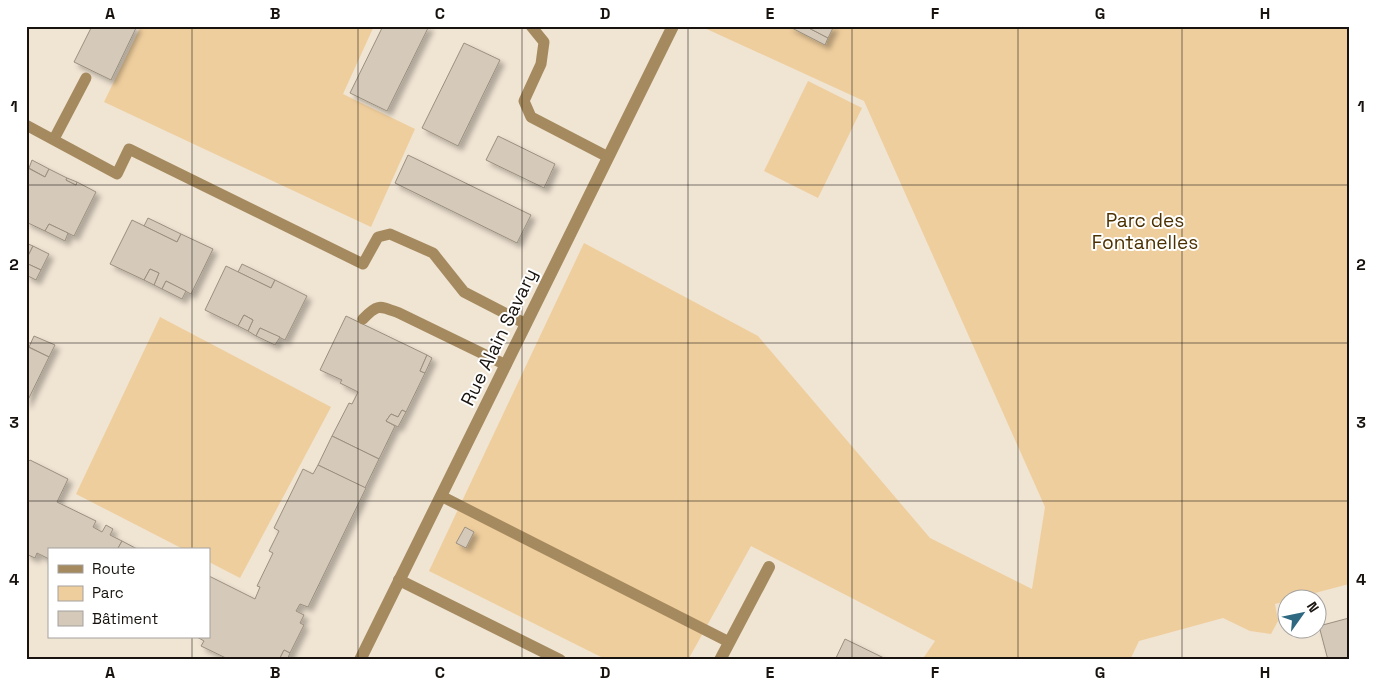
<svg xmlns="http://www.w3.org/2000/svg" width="1375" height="686" font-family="'Space Grotesk',sans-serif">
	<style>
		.green { fill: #efce9d }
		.building { fill: #d5c9b9; stroke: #9a8f7f; filter: url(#shadow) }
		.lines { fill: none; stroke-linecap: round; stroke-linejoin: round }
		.service { stroke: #a68a5f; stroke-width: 11 }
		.minor { stroke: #a68a5f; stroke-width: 12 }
		.grid { fill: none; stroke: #18130e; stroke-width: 1; stroke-opacity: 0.55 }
		.labels { text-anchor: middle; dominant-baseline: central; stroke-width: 4; stroke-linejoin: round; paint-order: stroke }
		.park-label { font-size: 19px; fill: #4b3000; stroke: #fff }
		.street-label { font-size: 19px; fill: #18130e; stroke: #fff }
		.neatline { fill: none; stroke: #18130e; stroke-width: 2 }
		.grid-label { font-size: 16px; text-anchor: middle; font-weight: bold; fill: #18130e }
	</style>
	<defs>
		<filter id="shadow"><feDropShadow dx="4.5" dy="4.5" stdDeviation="2.5" flood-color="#0004"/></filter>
	</defs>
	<rect width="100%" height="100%" fill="#f0e4d3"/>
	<g class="green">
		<path d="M141,26h233l-31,68 72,35 -44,98 -267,-125z"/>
		<path d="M700,26h649v558l-53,14h-8l-1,3 -12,3 3,17 -7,13 -21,-3 -27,-13 -84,23 -9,19h-208l13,-19 -184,-95 -63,114h-81l-178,-89 155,-328 174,93 172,202 102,51 13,-82 -181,-406z"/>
		<path d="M808,81l54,27 -44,90 -54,-27z"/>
		<path d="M160,317l171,90 -91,171 -31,-16v-12h-24l-109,-56z"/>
	</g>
	<g class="building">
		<path d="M92,26h45l-26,54 -37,-18z"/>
		<path d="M383,26h46l-42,85 -37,-18z"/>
		<path d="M788,26h17l23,12 -3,7z"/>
		<path d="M805,26h29l-6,12z"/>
		<path d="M464,43l36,17 -42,86 -36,-18z"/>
		<path d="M498,136l57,28 -11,24 -58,-28z"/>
		<path d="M408,155l123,60 -14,28 -122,-60z"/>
		<path d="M32,160l17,9 -4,8 -16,-9z"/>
		<path d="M26,167l19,10 4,-8 18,9 -1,2 10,5 1,-3 19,10 -22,44 -25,-12 -4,7 -19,-9z"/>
		<path d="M67,178l10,4 -1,3 -10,-5z"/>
		<path d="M148,218l33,16 -4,8 -33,-16z"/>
		<path d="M132,220l45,22 4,-8 32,15 -22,45 -25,-13 -4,8 -8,-4 5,-12 -9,-4 -6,11 -34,-16z"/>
		<path d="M49,224l19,9 -3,8 -20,-10z"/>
		<path d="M26,243l7,3 -7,14z"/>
		<path d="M33,246l16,8 -8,16 -15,-7v-3z"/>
		<path d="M26,263l15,7 -5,10 -10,-5z"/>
		<path d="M242,264l33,16 -4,8 -33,-16z"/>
		<path d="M226,266l45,22 4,-8 32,16 -22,44 -25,-12 -4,8 -8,-5 5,-11 -9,-5 -6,11 -33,-16z"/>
		<path d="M150,269l9,4 -5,12 -10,-5z"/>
		<path d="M166,281l20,10 -4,8 -20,-10z"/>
		<path d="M244,315l9,5 -5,11 -10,-5z"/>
		<path d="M346,316l81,39 -7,16 5,2 -19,39 -4,-2 -4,7 -7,-3 -5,7 9,5 -16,33 -47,-23 17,-33 3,1 6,-12 -18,-9 2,-3 -22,-10z"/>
		<path d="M260,328l20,9 -5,8 -19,-9z"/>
		<path d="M34,336l21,9 -6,12 -20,-10z"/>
		<path d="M26,346l23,11 -23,47z"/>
		<path d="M427,355l5,3 -7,15 -5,-2z"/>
		<path d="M402,410l4,2 -8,15 -12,-6 5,-7 7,3z"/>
		<path d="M332,436l47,23 -14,29 -47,-23z"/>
		<path d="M30,460l38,19 -11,23 39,19 -3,6 9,5 4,-7 7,4 -3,6 12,6 -5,9h-68v9l-12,-6 -2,5 -9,-4v-93l2,1z"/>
		<path d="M318,465l48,23 -58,119 -8,-3 -4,7 8,4 -4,8 4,2 -14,28 -6,-3 -5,10h-49l-29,-14 3,-5 -7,-4h12v-61l46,23 5,-12 -3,-1 16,-33 -4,-2 10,-20 -5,-3 29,-59 10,5z"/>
		<path d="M465,527l9,5 -8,16 -10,-5z"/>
		<path d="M122,541l17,9h-22z"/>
		<path d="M1349,618v42h-21l-9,-34z"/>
		<path d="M845,639l43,21h-53z"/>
		<path d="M284,650l6,3 -3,7h-8z"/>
	</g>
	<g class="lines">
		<g class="service">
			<path d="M531,26l13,16 -3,22 -17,37 7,16 77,40"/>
			<path d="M26,125l91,49 12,-25 234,115 15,-27 12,-3 43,19 31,39 62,32"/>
			<path d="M54,139l32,-61"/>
			<path d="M363,319c15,-16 17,-13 36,-6l107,52"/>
			<path d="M441,496l288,146"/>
		</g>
		<g class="minor">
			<path d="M399,580l161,80"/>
			<path d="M360,660l313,-634"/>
			<path d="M720,660l49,-93"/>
		</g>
	</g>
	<path class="grid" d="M192,26v524M358,26v634M522,26v634M688,26v634M852,26v634M1018,26v634M1182,26v634M26,185h1323M26,343h1323M26,501h1323M192,637v23"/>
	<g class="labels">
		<g class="park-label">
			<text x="1145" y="220">Parc des<tspan x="1145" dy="22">Fontanelles</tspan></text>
		</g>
		<g class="street-label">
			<text transform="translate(499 337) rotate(-64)">Rue Alain Savary</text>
		</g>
	</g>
	<rect width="1375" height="686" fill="none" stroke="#ffffff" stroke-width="55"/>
	<rect x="48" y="548" width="162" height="90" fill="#ffffff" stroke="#a3a19f"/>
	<rect x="58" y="565" width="25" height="8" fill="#a68a5f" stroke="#a3a19f"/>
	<text x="92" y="574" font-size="15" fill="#18130e">Route</text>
	<rect x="58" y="586" width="25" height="15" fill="#efce9d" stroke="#a3a19f"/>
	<text x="92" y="598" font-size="15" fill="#18130e">Parc</text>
	<rect x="58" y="611" width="25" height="15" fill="#d5c9b9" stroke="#a3a19f"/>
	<text x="92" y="624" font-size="15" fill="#18130e">Bâtiment</text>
	<g transform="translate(1302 614) rotate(57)"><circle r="24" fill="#ffffff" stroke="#a3a19f"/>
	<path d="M0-4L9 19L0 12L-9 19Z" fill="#2e6981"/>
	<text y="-8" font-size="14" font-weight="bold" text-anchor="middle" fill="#18130e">N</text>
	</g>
	<rect x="28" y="28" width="1320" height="630" class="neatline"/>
	<g class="grid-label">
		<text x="110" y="19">A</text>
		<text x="275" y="19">B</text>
		<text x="440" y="19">C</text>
		<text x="605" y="19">D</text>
		<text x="770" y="19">E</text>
		<text x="935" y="19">F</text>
		<text x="1100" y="19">G</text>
		<text x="1265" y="19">H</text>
		<text x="14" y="112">1</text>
		<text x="1361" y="112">1</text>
		<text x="14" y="270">2</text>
		<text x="1361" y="270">2</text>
		<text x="14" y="428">3</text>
		<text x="1361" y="428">3</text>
		<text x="14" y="585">4</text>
		<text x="1361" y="585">4</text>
		<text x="110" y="678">A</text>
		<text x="275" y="678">B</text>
		<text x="440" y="678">C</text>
		<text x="605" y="678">D</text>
		<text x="770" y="678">E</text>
		<text x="935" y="678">F</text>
		<text x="1100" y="678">G</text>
		<text x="1265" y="678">H</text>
	</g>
</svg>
